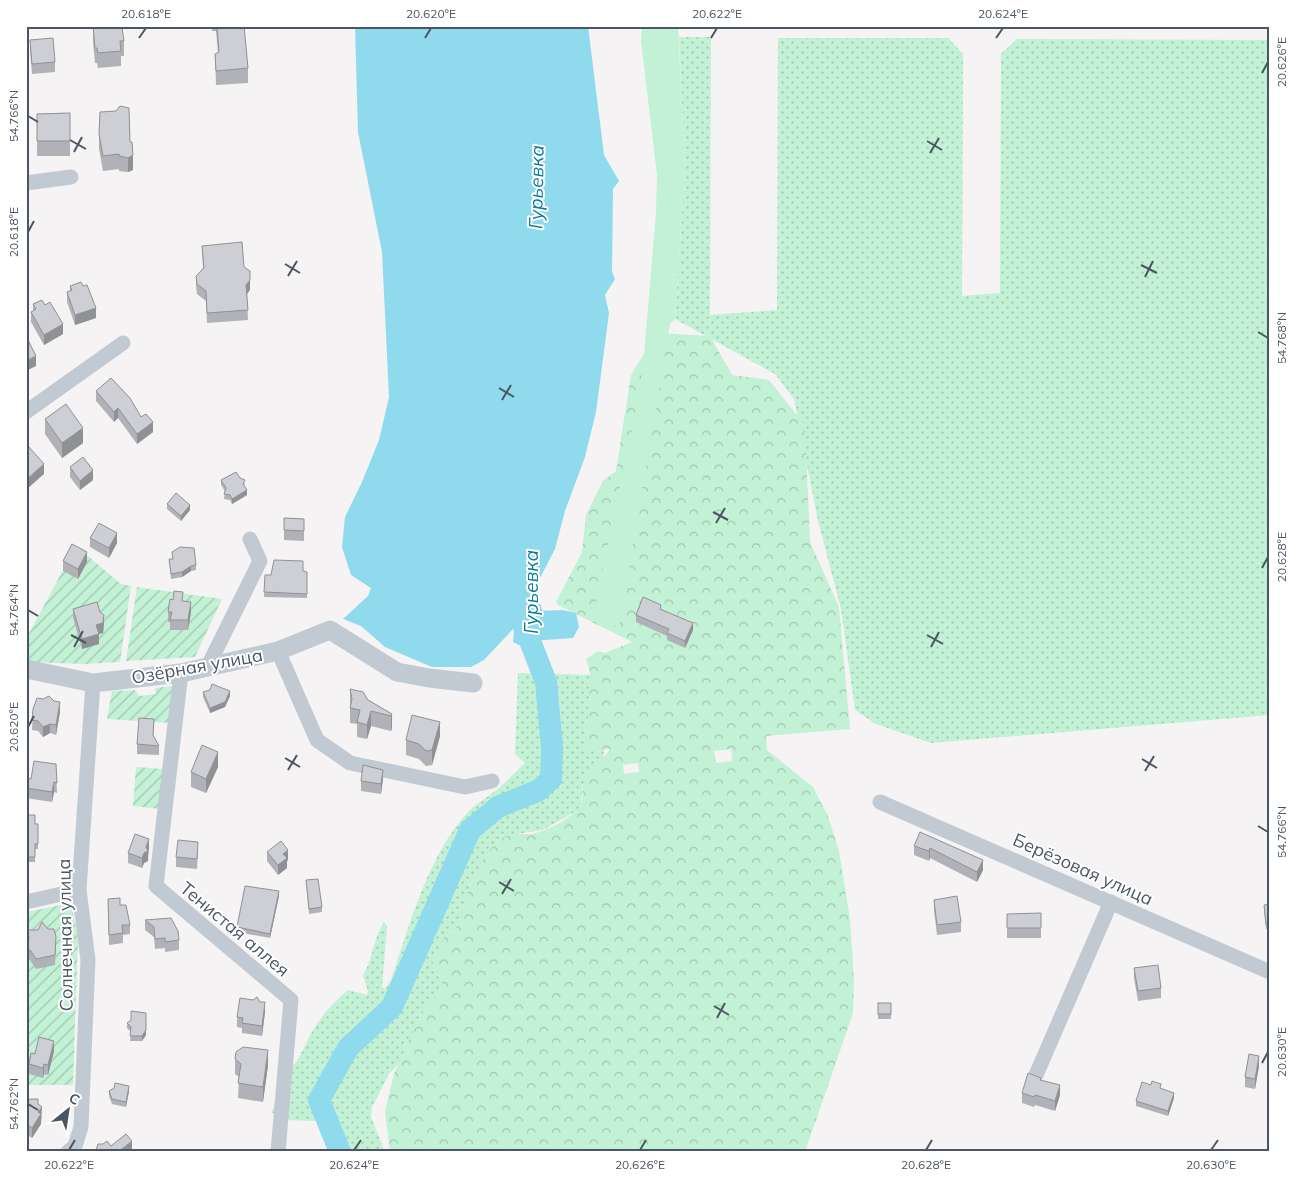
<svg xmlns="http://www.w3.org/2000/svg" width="1296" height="1178" font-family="Mulish,sans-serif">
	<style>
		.grass { fill: url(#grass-dots) }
		.forest { fill: url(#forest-crowns); fill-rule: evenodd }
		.park { fill: #c3f1d5 }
		.garden { fill: url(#garden-furrows) }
		.water { fill: #90daee }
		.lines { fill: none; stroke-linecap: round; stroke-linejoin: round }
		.river { stroke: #90daee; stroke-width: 22 }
		.minor { stroke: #c1cad2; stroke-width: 15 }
		.tertiary { stroke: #c1cad2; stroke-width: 19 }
		.wall { fill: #b0b2b7 }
		.shaded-wall { fill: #909195 }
		.building { fill: #cdcfd5; stroke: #909195 }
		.ticks { fill: none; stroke: #4a5661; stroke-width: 2 }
		.labels { text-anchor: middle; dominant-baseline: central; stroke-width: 4; stroke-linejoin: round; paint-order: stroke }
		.street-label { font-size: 18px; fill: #4a5661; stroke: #fff }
		.water-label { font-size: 19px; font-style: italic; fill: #0c7c9b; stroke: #fff }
		.neatline { fill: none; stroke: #4a5661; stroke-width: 2 }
		.ticks-label { font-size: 12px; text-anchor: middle; fill: #4a5661 }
	</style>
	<defs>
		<pattern id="grass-dots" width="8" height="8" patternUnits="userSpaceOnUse" patternTransform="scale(1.25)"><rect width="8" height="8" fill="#c3f1d5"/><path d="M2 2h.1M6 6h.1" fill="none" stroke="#a0c6b0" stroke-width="1.8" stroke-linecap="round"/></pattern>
		<pattern id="forest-crowns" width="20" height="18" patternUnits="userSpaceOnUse" patternTransform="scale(1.25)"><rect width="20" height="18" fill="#c3f1d5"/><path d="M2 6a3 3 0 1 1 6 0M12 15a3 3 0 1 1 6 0" fill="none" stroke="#a0c6b0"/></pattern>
		<pattern id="garden-furrows" width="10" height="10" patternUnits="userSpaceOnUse" patternTransform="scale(1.25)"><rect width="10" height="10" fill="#c3f1d5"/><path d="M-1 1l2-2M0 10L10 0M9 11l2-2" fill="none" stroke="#a0c6b0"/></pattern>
	</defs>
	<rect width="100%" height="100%" fill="#f5f3f3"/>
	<g class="grass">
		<path d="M679,37h32l-1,278 67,-5 1,-272h170l15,16 -1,242 38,-3 1,-239 16,-15 253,1v675l-339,28 -55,-19 -21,-14 -14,-101 -23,-88 -24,-122 -19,-25 -100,-55 10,-151z"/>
		<path d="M518,673l74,2 11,64 1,20 -12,11 -9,14 -2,20 -3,6 -35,20 -34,5 -12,7 -25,39 -15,49 -8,2 -17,28 11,25 -25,35 -17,41 -12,13 -17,33 -1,10 14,35h-56l-11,-31 -39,-1 -7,-8c3,-10 5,-20 9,-29 5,-11 15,-19 20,-29 11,-26 25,-46 47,-64l19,5 1,-4 -5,-15c10,-17 10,-37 21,-54l3,4 -5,61 3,2 6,-9c18,-54 38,-127 78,-169 9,-9 21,-15 31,-24 8,-7 16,-16 25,-24l-10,-9z"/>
	</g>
	<path class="forest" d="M657,333l53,3 22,39 37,5 36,45 5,117 29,65 11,122 -84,7 1,14 46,37 15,29 11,35 11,68 4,61 -1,33 -48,139h-415l-5,-41 9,-37 24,-54 25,-35 -11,-25 15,-27 10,-3c6,-27 23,-84 52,-95 7,-3 16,0 23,-1 15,-3 33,-13 44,-23 9,-7 5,-20 8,-29 3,-12 19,-21 26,-33l-24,2 4,-79 -4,-13 12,-8 7,2 27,-11 -74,-37 -2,-3 26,-50 4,-37 17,-34 13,-10 15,-96zM731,749l1,12 -16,2 -2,-12zM638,763l1,9 -15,2 -1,-9z"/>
	<path class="park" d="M642,26h36l7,142 -10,151 -5,5 -51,303 -22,-7 3,-10 -4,-9 37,-176 10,-58 13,-153 1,-39 -16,-134z"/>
	<g class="garden">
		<path d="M76,546l45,38 10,2 -11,76 -35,2 -59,-2v-23z"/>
		<path d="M137,587l85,12 -27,58 -69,4z"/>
		<path d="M172,686l-3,37 -62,-4 5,-28 23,-1 4,6 17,-2 -1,-6z"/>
		<path d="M136,767l28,2 -4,40 -27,-3z"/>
		<path d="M66,904l6,3 6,32 -5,146h-47v-173z"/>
	</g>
	<path class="water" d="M355,26h233l16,129 15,26 -6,8 -1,83 3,7 -10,16 4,18 -13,99 -11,45 -20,54 -10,38 -15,29 -4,33 26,-1 14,3 3,14 -6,11 -43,3 -11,4 -6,-3 1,-10 -1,-3 -29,31 -13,7h-39l-47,-20 -24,-21 -18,-7 25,-23 3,-8 -20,-13 -9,-28 3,-30 17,-35 17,-42 10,-43 -7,-145 -24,-120z"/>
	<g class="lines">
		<path class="river" d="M340,1152l-21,-52 29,-52 44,-41 78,-177 28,-23 41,-17 12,-11 1,-31 -6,-66 -16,-41 1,-31"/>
		<g class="minor">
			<path d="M26,183l45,-6"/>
			<path d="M26,412l97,-69"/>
			<path d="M278,651l39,89 33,23 115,24 27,-6"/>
			<path d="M207,668l53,-107 -10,-22"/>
			<path d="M181,673l-25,213 135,114 -13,152"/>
			<path d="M880,802l390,170"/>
			<path d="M26,902l53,-12"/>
			<path d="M1036,1075l75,-173"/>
			<path d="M68,1152l7,-6 6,-19 7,-167 -9,-70 14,-207"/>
		</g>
		<path class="tertiary" d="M26,669l67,14 88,-10 97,-22 52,-21 67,42 32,6 44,5"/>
	</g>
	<g class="wall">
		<path d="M93,26l31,15v15h-3v10l-23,2 -1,-5h-2l-2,-22z"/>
		<path d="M212,26h32l4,42v15l-32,2 -1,-31 3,-1 -2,-22h-4z"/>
		<path d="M30,40l25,22v10l-23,2 -2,-25z"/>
		<path d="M70,113v43h-33v-42z"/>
		<path d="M99,134l31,8 3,28 -5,2 -9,-1v-2l-16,2 -4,-22z"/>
		<path d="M202,246l42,21 6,23 -3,4 1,26 -41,3 -1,-22 -9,-7 -1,-8v-10l7,-8z"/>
		<path d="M70,286l26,32 -21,7 -8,-23v-10l3,-1z"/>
		<path d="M33,304l30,30 -19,11 -13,-23v-10l2,-1z"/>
		<path d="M96,391l57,41 -16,12 -19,-26 -4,4 -18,-21z"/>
		<path d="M45,419l38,24 -21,15 -17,-24z"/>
		<path d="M70,467l23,13 -13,10 -10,-13z"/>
		<path d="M240,478l5,6 -1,2 3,9 -15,9 -2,-4 -6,-1 1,-8 -4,-6v-5z"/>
		<path d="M167,504l23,6 -9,11 -14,-12z"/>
		<path d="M284,518l20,1v22l-20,-1z"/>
		<path d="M90,538l27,5 -8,15 -19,-11z"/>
		<path d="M172,552l24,13v5l-5,1 -9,6 -11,2 -2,-20h3z"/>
		<path d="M63,561l24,1 -9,17 -15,-8z"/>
		<path d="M303,571l4,1v26l-43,-1 1,-22h6z"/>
		<path d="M183,601l8,11 -3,18h-18v-8h-2v-10z"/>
		<path d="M73,609l31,15 -1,9 -4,1v10l-17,5 -9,-31z"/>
		<path d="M661,610l32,20 -8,18 -18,-8v-4l-31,-14v-7z"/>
		<path d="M350,689l42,25v14l-1,3 -20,-5 -4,13 -10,-2v-13l-7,-1z"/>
		<path d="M203,692l27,4 -5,11 -15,6 -7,-16z"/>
		<path d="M33,709l27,3 -4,23 -6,-2 -7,4 -5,-6 -6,-1z"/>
		<path d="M154,729l-1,7 6,10v9l-22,-1v-10z"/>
		<path d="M440,736l-8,29 -6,1 -7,-7 -13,-4v-15z"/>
		<path d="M56,764l1,29 -3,-1 -2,10 -26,-4v-20l5,1z"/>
		<path d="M218,767l-12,26 -15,-6v-15z"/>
		<path d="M383,779l-2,15 -20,-3v-10z"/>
		<path d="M26,815l9,9h3v25h-3v13h-9z"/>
		<path d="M920,832l63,38 -6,12 -47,-24 -1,3 -15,-6v-9z"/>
		<path d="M149,849l-1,12 -4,2 -2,5 -14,-5v-10z"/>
		<path d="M198,851l-1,18 -21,-2v-10z"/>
		<path d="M267,852l21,8 -1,1v7l-9,7 -11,-14z"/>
		<path d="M306,880l16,27v5l-13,2z"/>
		<path d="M279,896l-9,42 -33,-6v-5z"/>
		<path d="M108,899l12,6 10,20v9l-7,1v8l-14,2z"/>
		<path d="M934,900l27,22v10l-24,3 -3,-25z"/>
		<path d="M1270,904v24l-4,1 -2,-19z"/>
		<path d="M1007,914l34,14v10h-34z"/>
		<path d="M145,920l34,20v10l-14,2v-4l-10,1 -1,-12 -9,-7z"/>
		<path d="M28,930h10l18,17 -1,18 -19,4 -6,-9h-3l-1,-21h2z"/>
		<path d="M1134,968l27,20v10l-23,3 -4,-23z"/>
		<rect x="878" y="1003" width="13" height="16"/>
		<path d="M265,1012l-3,24 -20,-3v-5l-5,-1v-10z"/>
		<path d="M127,1023l19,12 -4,6h-12l1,-9 -4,-4z"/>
		<path d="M54,1051l-6,24 -4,-1 -1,4 -14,-4v-10l6,-10z"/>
		<path d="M235,1059l33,6 -5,37 -25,-4 1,-21 -4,-3z"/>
		<path d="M1259,1066l-4,23 -10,-2v-10z"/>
		<path d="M1041,1080l19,15 -5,16 -20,-6 -1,2 -12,-4v-10z"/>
		<path d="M1161,1088l13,10 -6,18 -32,-10v-5z"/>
		<path d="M109,1091h20l-3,16 -14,-3 -3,-8z"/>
		<path d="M26,1104l16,13 -1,1v6l-9,14 -6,-4z"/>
	</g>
	<g class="shaded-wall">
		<path d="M133,155v15l-5,2v-14z"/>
		<path d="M250,280v10l-4,5v-10z"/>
		<path d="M96,308v10l-21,7v-10z"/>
		<path d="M63,324v10l-19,11v-10z"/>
		<path d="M36,356v10l-10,5v-10z"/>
		<path d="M118,408v10l-4,4v-10z"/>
		<path d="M153,422v10l-16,12v-10z"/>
		<path d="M83,428v15l-21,15v-15z"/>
		<path d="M44,464v10l-17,15v-10z"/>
		<path d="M93,470v10l-13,10v-9z"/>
		<path d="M247,490v5l-15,9v-5z"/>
		<path d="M190,505v5l-9,11v-5z"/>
		<path d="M117,533v10l-8,15v-10z"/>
		<path d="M87,552v10l-9,17v-10z"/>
		<path d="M191,566v5l-9,6v-5z"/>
		<path d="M191,602v10l-3,18v-10z"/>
		<path d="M29,610v10l-3,6v-10z"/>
		<path d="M104,615v9l-1,9 -4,1v10l-17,5v-10l14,-14z"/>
		<path d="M693,623v7l-8,18v-7z"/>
		<path d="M230,691v5l-5,11 -15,6v-5z"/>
		<path d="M60,702v10l-4,23v-10z"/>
		<path d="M371,711v15l-4,13v-14z"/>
		<path d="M392,714v14l-1,3v-15z"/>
		<path d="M440,722v14l-8,29v-15z"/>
		<path d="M50,724v9l-7,4v-10z"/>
		<path d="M218,752v15l-12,26v-14z"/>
		<path d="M383,770v9l-2,15v-10z"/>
		<path d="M54,782v10l-2,10v-10z"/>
		<path d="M149,839v10l-1,3v9l-4,2 -2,5v-10z"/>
		<path d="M930,848v10l-1,3v-10z"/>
		<path d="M288,850v10l-1,1v7l-9,7v-10l5,-11z"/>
		<path d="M983,860v10l-6,12v-10z"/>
		<path d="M279,891v5l-9,42v-4z"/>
		<path d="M265,1002v10l-3,24v-10z"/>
		<path d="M146,1013v22l-4,6v-5z"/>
		<path d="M54,1041v10l-6,24v-10z"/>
		<path d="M268,1050v15l-5,37v-15z"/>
		<path d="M1259,1056v10l-4,23v-10z"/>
		<path d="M44,1064v10l-1,4v-10z"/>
		<path d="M1060,1085v10l-5,16v-10z"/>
		<path d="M129,1086v5l-3,16v-5z"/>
		<path d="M1174,1093v5l-6,18v-5z"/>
		<path d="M42,1107l-1,17 -9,14v-10l6,-16z"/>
		<path d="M132,1141v9l-2,2h-12z"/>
	</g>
	<g class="building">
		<path d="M93,26h26v2h3l2,13h-4l1,10 -23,2 -1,-5h-2z"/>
		<path d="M217,26h27l4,42 -32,3 -1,-17 4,-2z"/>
		<path d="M53,38l2,24 -23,2 -2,-24z"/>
		<path d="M120,106l9,2 1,34h2l1,13 -5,3 -9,-2v-2l-16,2 -4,-22 1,-22 16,-1z"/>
		<path d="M70,113v28h-33v-27z"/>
		<path d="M242,242l2,25 6,4v9l-4,5 2,25 -41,3 -1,-22 -9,-7 -1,-8 8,-8 -2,-22z"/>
		<path d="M81,282l2,4 4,-1 9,23 -21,7 -8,-23 5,-2 -2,-4z"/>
		<path d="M42,300l3,5 5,-3 13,22 -19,11 -13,-23 5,-3 -3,-5z"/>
		<path d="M26,336l10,20 -10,5z"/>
		<path d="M111,378l19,20 11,19 5,-3 7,8 -16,12 -19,-26 -4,4 -18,-21z"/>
		<path d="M66,404l17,24 -21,15 -17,-24z"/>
		<path d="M29,447l15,17 -17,15 -1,-30z"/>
		<path d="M83,457l10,13 -13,11 -10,-14z"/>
		<path d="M236,472l4,6 5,2 -2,4 4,6 -15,9 -2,-4 -6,-1 2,-6 -5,-8z"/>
		<path d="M176,493l14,12 -9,11 -14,-12z"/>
		<path d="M284,518l20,1v12l-20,-1z"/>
		<path d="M99,523l18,10 -8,15 -19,-10z"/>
		<path d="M72,544l15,8 -9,17 -15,-8z"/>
		<path d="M180,547l14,1 2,17 -5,1 -9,6 -11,2 -2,-15h4l-1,-7z"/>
		<path d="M274,560l29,1v10l4,1v22l-43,-2 1,-17h6z"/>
		<path d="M174,591l9,1 -1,9 9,1 -3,18h-18l2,-8h-4l2,-13 3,1z"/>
		<path d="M643,597l18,8 -1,4 33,14 -8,18 -18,-8 2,-4 -33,-14z"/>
		<path d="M97,602l3,10 4,3 -1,8 -7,2 3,9 -17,5 -9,-30z"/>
		<path d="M26,609l3,1 -3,6z"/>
		<path d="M212,684l18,7 -5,11 -15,6 -7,-16 7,-2z"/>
		<path d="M350,689l13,3 5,8 24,14 -1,2 -20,-5 -4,14 -10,-3 3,-12 -10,-2 2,-9z"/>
		<path d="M49,696l5,5 6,1 -4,23 -6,-1 -7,3 -5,-6 -6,-1 1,-11 4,-11 6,1z"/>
		<path d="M412,715l28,7 -8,28 -6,1 -7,-7 -13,-4z"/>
		<path d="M139,718l15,1 -1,16 6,11 -22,-2z"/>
		<path d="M202,745l16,7 -12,27 -15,-7z"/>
		<path d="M34,761l22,3 1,19 -3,-1 -2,10 -26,-4v-10l5,1z"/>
		<path d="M363,765l20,5 -2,14 -20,-3z"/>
		<path d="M26,815h9v9h3v20h-3v13h-9z"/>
		<path d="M920,832l63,28 -6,12 -47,-24 -1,3 -15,-5z"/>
		<path d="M135,834l14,5 -3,8 2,4 -4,2 -2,5 -14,-5z"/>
		<path d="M178,840l20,2 -1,17 -21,-2z"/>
		<path d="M281,841l7,9 -5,4 4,4 -9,7 -11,-13z"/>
		<path d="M318,879l4,28 -13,2 -3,-29z"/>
		<path d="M245,886l34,5 -9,43 -33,-7z"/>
		<path d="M957,896l4,26 -24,3 -3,-25z"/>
		<path d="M120,898v7h6l4,20h-8l1,8 -14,2 -1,-36z"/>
		<path d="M1270,904v19l-4,1 -2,-19z"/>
		<path d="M1041,913v15h-34v-14z"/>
		<path d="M171,918l7,13 1,9 -14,2v-4l-10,1 -1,-12 -9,-7z"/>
		<path d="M42,922l6,7h6l2,8 -1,18 -19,4 -6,-9h-3l-1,-11h3l-1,-9h10z"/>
		<path d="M1158,965l3,23 -23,3 -4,-23z"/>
		<path d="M257,997l3,5h5l-3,24 -20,-3 1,-5 -6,-1 3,-19 13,2z"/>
		<rect x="878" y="1003" width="13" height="11"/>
		<path d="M131,1011l15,2v17l-4,6h-12l1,-9 -4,-4 4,-3z"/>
		<path d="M39,1037l15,4 -6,24 -4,-1 -1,4 -14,-4 2,-11 4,1z"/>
		<path d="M243,1047l25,3 -5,37 -25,-4 3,-19 -6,-5 1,-7z"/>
		<path d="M1249,1054l10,2 -4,23 -10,-2z"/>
		<path d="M1028,1073l13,5 -1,2 20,5 -5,16 -20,-6 -1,2 -12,-4z"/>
		<path d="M1152,1081l9,3 -1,4 14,5 -6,18 -32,-10 6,-19 9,3z"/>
		<path d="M115,1083l14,3 -3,16 -14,-3 -3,-8 5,-3z"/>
		<path d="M30,1099h8v5l4,3 -4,5 3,2 -9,14 -6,-4v-20z"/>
		<path d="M126,1134l6,7 -14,11h-21l-1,-2 2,-6h5l4,-3 4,5z"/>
	</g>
	<path class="ticks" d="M139,38l7,-10M425,38l6,-10M711,38l6,-10M996,38l7,-10M1262,73l6,-11M28,116l10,6M70,140l16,9M927,141l15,9M74,152l8,-15M930,153l9,-15M28,232l6,-11M285,264l15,9M1141,265l16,8M288,276l9,-15M1145,277l8,-16M1258,332l10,6M499,388l15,9M502,400l9,-15M713,512l15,8M716,523l9,-15M1262,568l6,-11M28,610l10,6M71,635l15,8M927,635l16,9M74,647l9,-16M931,647l8,-15M28,727l6,-11M285,758l15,9M1142,759l15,9M288,770l9,-15M1145,771l9,-15M1258,826l10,6M499,882l15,9M502,894l9,-15M714,1006l15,9M717,1018l8,-15M1262,1063l6,-11M28,1104l10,6M69,1150l6,-10M354,1150l7,-10M640,1150l6,-10M926,1150l6,-10M1211,1150l7,-10"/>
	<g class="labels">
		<g class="street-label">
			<text transform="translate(197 666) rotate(-10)">Озёрная улица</text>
			<text transform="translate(1083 869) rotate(24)">Берёзовая улица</text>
			<text transform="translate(235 929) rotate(40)">Тенистая аллея</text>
			<text transform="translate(65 935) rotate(-91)">Солнечная улица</text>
		</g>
		<g class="water-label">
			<text transform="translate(536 187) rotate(-89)">Гурьевка</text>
			<text transform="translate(531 592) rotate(-90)">Гурьевка</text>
		</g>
	</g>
	<rect width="1296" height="1178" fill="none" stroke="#ffffff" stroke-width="55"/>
	<g transform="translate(68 1110) rotate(30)" stroke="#ffffff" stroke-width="4" paint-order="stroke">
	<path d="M0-4L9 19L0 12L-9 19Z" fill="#4a5661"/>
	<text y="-8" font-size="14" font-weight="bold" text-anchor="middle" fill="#4a5661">С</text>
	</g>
	<rect x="28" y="28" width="1240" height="1122" class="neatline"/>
	<g class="ticks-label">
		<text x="146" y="18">20.618°E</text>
		<text x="431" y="18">20.620°E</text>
		<text x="717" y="18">20.622°E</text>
		<text x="1003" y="18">20.624°E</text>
		<text transform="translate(1282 62) rotate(-90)" y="4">20.626°E</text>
		<text transform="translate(14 116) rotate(-90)" y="4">54.766°N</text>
		<text transform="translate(14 232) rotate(-90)" y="4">20.618°E</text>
		<text transform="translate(1282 338) rotate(-90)" y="4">54.768°N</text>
		<text transform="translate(1282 557) rotate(-90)" y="4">20.628°E</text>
		<text transform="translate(14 610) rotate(-90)" y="4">54.764°N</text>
		<text transform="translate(14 727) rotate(-90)" y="4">20.620°E</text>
		<text transform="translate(1282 832) rotate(-90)" y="4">54.766°N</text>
		<text transform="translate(1282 1052) rotate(-90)" y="4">20.630°E</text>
		<text transform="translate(14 1104) rotate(-90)" y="4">54.762°N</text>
		<text x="69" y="1169">20.622°E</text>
		<text x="354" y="1169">20.624°E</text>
		<text x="640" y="1169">20.626°E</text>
		<text x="926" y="1169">20.628°E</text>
		<text x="1211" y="1169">20.630°E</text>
	</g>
</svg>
